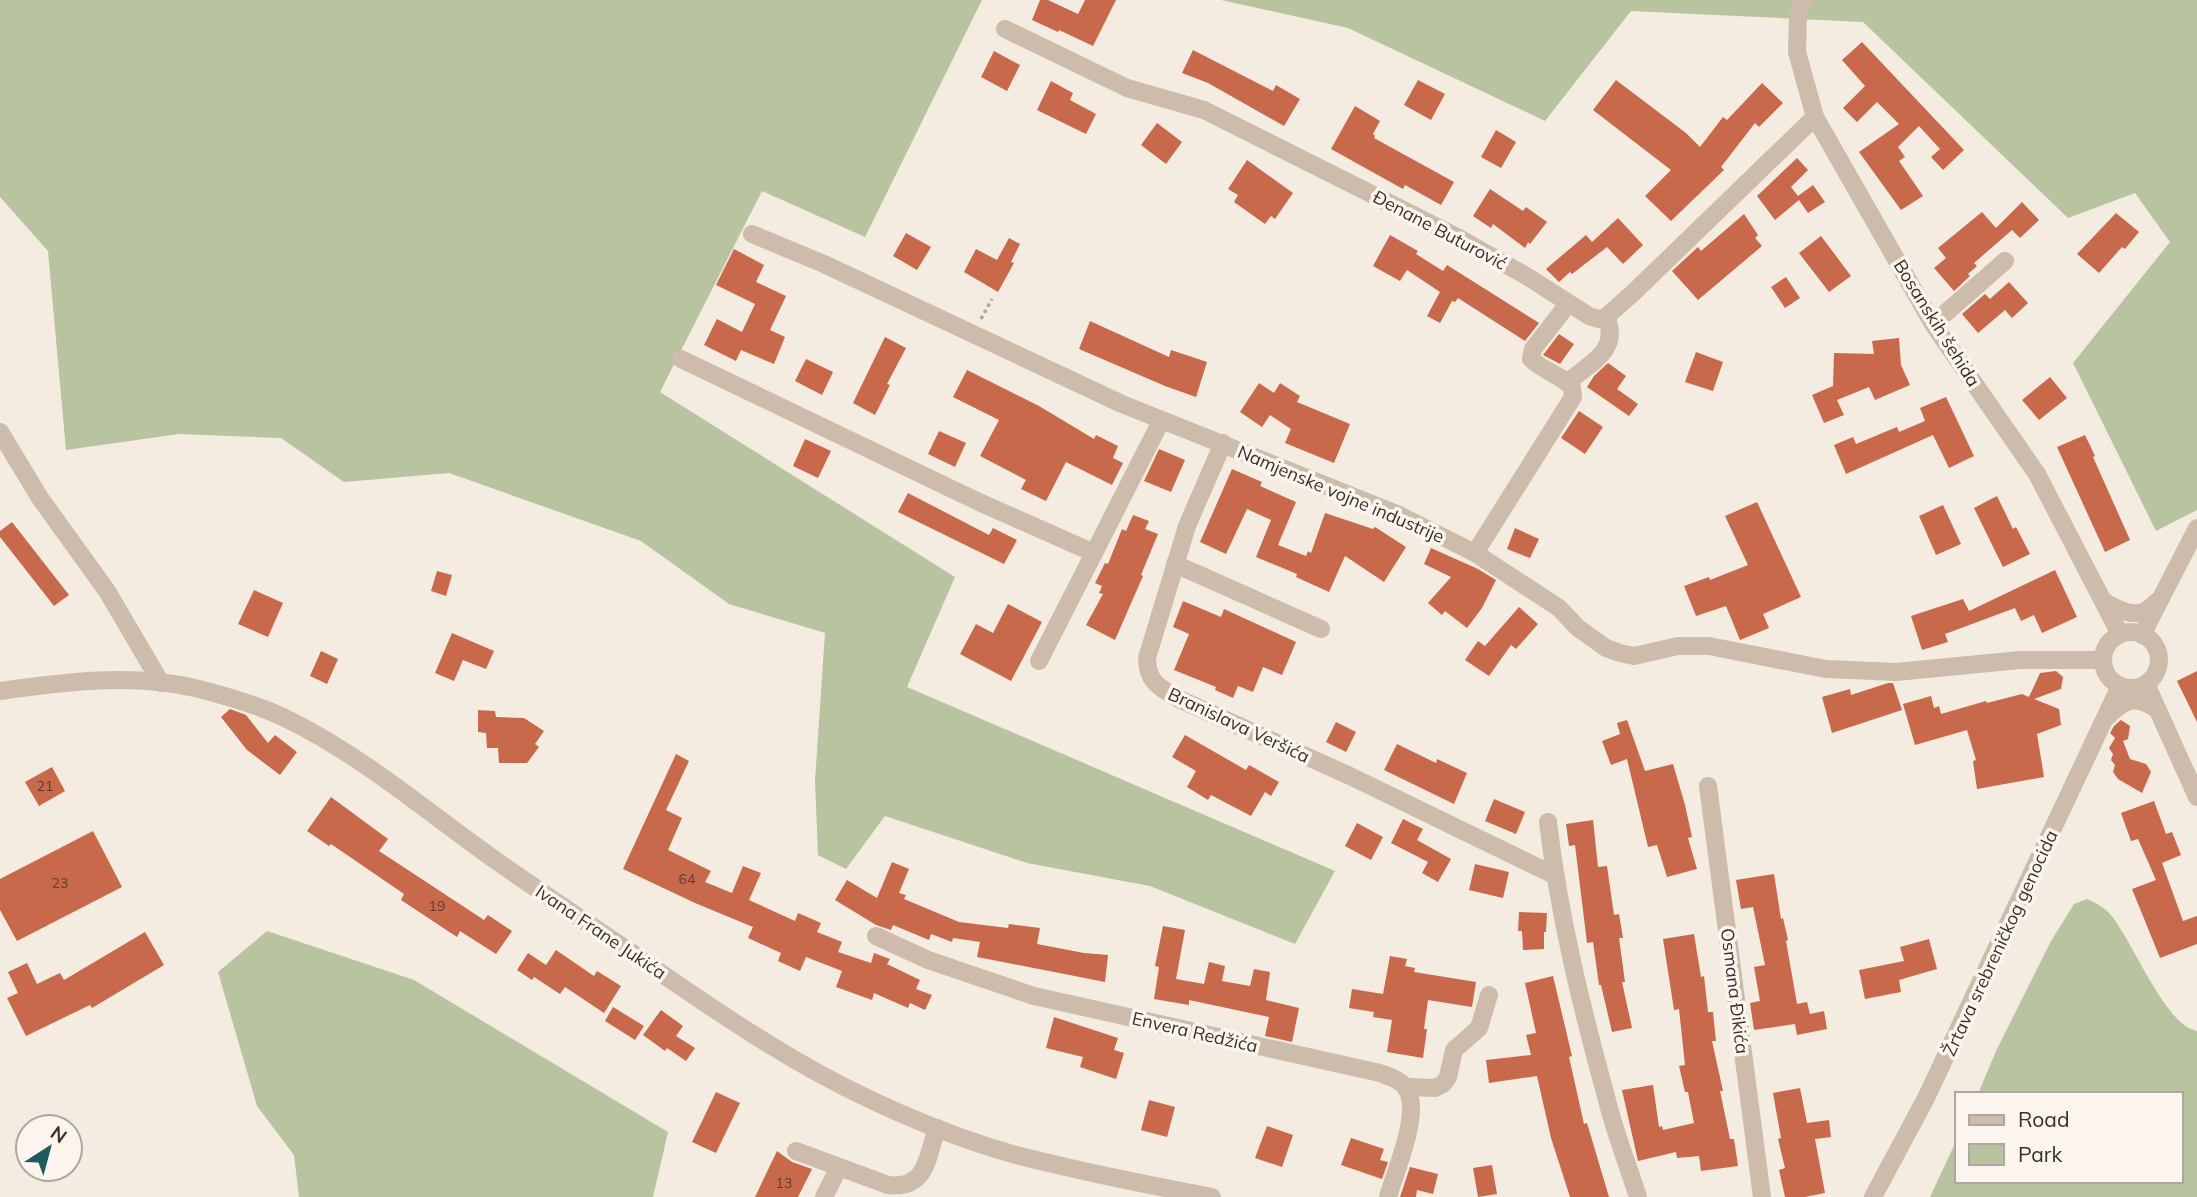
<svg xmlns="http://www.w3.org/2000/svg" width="2197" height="1197" font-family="Mulish,sans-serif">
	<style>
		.green { fill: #b8c4a0 }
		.building { fill: #c8694b }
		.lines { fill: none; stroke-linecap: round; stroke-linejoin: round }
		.path { stroke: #b9a596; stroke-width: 3.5; stroke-dasharray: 3.5 3.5; stroke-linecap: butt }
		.minor { stroke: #cdbbac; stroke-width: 18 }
		.labels { text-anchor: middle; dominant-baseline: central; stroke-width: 7; stroke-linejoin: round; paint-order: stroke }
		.number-label { font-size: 14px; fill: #5e3e33 }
		.street-label { font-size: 18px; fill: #3b302b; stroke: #fbf5ee }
	</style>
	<rect width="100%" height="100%" fill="#f4ebe1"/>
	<g class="green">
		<path d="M0,0h982l-117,237 -103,-46 -102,201 295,185 -48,110 428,184 -40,73 -145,-58 -123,-23 -142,-47 -39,53 -28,-14 -3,-74 10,-148 -96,-29 -88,-63 -192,-68 -105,9 -63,-44 -102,-4 -113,16 -18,-199 -48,-54z"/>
		<path d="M1221,0h976v510l-41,21 -83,-168 97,-121 -35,-49 -67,25 -205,-196 -232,-11 -86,110 -197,-93z"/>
		<path d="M2087,899c9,4 17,8 23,15 22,25 55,112 87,117v166h-267l27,-58v42h224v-87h-203l18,-43 55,-110 23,-37z"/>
		<path d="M267,931l147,49 254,152 -15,65h-354l-5,-42 -37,-49 -39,-134z"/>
	</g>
	<g class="building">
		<path d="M1040,0h8l30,14 7,-14h31l-23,46 -34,-16 -1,2 -26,-12z"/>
		<path d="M1862,42l102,108 -21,20 -12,-13 9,-8 -21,-23 -21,21 7,10 -6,4 24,35 -22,14 -42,-58 40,-28 -22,-22 -20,20 -14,-14 22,-22 -23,-26z"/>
		<path d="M1193,50l80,41 3,-6 24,14 -16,27 -76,-43 -26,-10z"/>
		<path d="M994,51l26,14 -13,26 -26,-14z"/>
		<path d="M1418,80l27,14 -14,26 -27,-15z"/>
		<path d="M1616,80l70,53 14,14 23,-30 4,3 35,-37 21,20 -24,24 -4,-4 -34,44 3,3 -53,51 -26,-25 26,-26 -78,-60z"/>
		<path d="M1051,81l22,12 -3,7 26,14 -10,20 -49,-24z"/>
		<path d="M1355,106l25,15 -7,13 2,2 -1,2 80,44 -13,23 -36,-20 -2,4 -72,-40z"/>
		<path d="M1157,123l25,19 -16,22 -25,-19z"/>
		<path d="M1496,130l20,12 -15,26 -20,-11z"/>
		<path d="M1797,158l11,12 -17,17 7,9 15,-11 12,17 -17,11 -9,-13 -24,20 -18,-24z"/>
		<path d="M1247,160l46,33 -18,26 -4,-3 -6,8 -31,-22 4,-7 -10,-6z"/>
		<path d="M1490,189l33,22 3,-4 21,15 -17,22 -2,-2 -3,6 -32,-24 -2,4 -18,-12z"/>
		<path d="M2022,202l17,18 -19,18 -8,-8 -38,33 3,3 -9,8 2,2 -16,15 -20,-23 12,-10 -8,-10 44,-36 14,16z"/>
		<path d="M2116,213l23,19 -14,17 -3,-2 -23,26 -22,-19z"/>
		<path d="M1744,214l14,21 -3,3 7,8 -64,54 -26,-29 26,-24 3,4z"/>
		<path d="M1618,218l25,27 -20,19 -16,-17 -35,27 -2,-2 -11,10 -13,-13 40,-34 6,7z"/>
		<path d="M906,233l25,14 -14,23 -24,-14z"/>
		<path d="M1390,235l28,16 -2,3 27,17 4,-6 92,58 -14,18 -67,-43 -3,4 -3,-1 -12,22 -13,-7 13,-24 -33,-22 -7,11 -27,-15z"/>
		<path d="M1821,236l30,40 -22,16 -30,-39z"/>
		<path d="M1009,238l11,6 -9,18 3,1 -16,29 -34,-20 12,-23 21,11z"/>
		<path d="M734,249l30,16 -8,17 30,14 -16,34 15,7 -11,27 -33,-14 -5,11 -32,-16 13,-26 25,13 13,-28 -39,-19z"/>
		<path d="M1786,277l14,21 -15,10 -14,-21z"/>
		<path d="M2009,282l19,21 -16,15 -7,-8 -27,23 -16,-19 23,-20 5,5z"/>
		<path d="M1090,321l79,36 2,-7 36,12 -11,35 -31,-11 -86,-37z"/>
		<path d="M1559,334l15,10 -14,20 -17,-9z"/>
		<path d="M885,337l21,11 -19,36 3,1 -15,30 -22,-12z"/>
		<path d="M1899,338l2,27 9,20 -35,15 -6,-13 -32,13 7,15 -20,8 -12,-28 21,-9 1,-33 40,1 -2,-13z"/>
		<path d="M1696,352l27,10 -10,29 -28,-9z"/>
		<path d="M806,359l27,13 -11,23 -27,-14z"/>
		<path d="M1608,363l18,13 -9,13 21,15 -9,12 -42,-29 7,-11z"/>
		<path d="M967,370l72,36 55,33 2,-4 22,11 -5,12 10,5 -11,22 -46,-23 -20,39 -25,-12 5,-9 -46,-24 19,-36 -46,-23z"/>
		<path d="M2050,377l17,21 -28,22 -17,-20z"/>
		<path d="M1259,383l15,10 6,-10 20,13 -3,6 53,22 -16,39 -49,-20 6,-14 -21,-14 -8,12 -22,-15z"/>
		<path d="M1946,397l28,59 -25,12 -16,-33 -87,39 -12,-29 19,-8 3,7 41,-17 2,5 26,-11 -5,-13z"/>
		<path d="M1579,411l24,16 -18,27 -24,-16z"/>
		<path d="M939,431l27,12 -11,24 -27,-13z"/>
		<path d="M2085,435l10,21 -2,1 37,83 -25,12 -48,-105z"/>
		<path d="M805,439l26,12 -13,27 -25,-12z"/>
		<path d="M1159,449l26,11 -14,32 -27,-11z"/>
		<path d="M1232,469l30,13 -2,4 36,16 -18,43 28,11 2,-5 3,2 14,-40 48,16 2,-2 31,20 -22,35 -39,-26 -16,36 -33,-15 1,-3 -41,-17 15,-37 -24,-11 -21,45 -26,-12z"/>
		<path d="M908,493l81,42 4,-7 24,12 -13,24 -106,-52z"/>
		<path d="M1997,496l16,33 3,-2 14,27 -27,13 -29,-59z"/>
		<path d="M1757,502l44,95 -38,17 6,14 -29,12 -14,-34 -30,10 -12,-30 25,-9 1,3 38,-15 -23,-49z"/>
		<path d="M1943,505l18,39 -25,11 -17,-39z"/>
		<path d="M1133,515l16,6 -4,8 13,5 -17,41 2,1 -28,64 -29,-15 17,-31 -4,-1 3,-7 -7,-3 10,-20 3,1 14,-35 4,2z"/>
		<path d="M12,522l57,73 -15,11 -54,-69v-6z"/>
		<path d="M1515,528l24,11 -9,19 -23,-9z"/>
		<path d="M1431,548l47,21 18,11 -14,28 -15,20 -22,-17 -3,4 -14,-12 23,-26 -27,-13z"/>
		<path d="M2055,570l22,47 -35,16 -8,-18 -13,6 -6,-13 -70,26 3,8 -26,8 -11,-34 52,-17 6,12z"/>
		<path d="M437,571l15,4 -6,21 -15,-5z"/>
		<path d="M254,590l29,13 -15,34 -30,-13z"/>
		<path d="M1183,601l38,16 3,-8 72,33 -14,33 -19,-8 -10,25 -15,-6 -5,12 -18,-8 1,-3 -42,-17 15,-36 -16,-7z"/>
		<path d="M1008,604l34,18 -31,59 -51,-27 16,-30 17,9z"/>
		<path d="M1519,607l19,17 -22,25 -5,-4 -22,31 -24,-16 13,-19 7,5z"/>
		<path d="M452,633l42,18 -8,18 -23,-9 -9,21 -19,-8z"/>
		<path d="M321,651l17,8 -11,25 -17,-8z"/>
		<path d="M2056,671l7,6 -2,12 -27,10 25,10 2,16 -24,9 7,43 -67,12 -4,-28 3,-1 -9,-30 -52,15 -12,-41 28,-8 3,12 5,-2 2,8 45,-13 1,2 35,-9 7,3 11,-24z"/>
		<path d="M2197,671v51l-20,-41z"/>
		<path d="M1888,683h5l9,27 -70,23 -10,-36 28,-8 1,6z"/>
		<path d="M230,709l16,6 22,28 7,-8 22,17 -17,23 -33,-25 -26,-33z"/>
		<path d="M478,710l17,1 1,6 28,1 20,13 -9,13 4,3 -12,16h-28l-1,-15h-11l-1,-15 -8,-1z"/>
		<path d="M1627,720l18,51 28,-7 12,41 7,32 -4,1 9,31 -30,8 -10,-32 -9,2 -21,-88 -16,6 -9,-24 18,-7 -3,-11z"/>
		<path d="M2121,720l9,6 -2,13 -5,2 7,18 16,5 5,8 -9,21 -24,-14 -5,-7 2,-7 -4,-5 2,-6 -4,-6 6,-10 -5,-5 4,-7z"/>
		<path d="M1336,722l20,10 -10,20 -20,-10z"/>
		<path d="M1185,735l61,35 3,-5 30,17 -8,14 -6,-4 -14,24 -40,-21 -3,5 -21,-13 9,-16 -24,-14z"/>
		<path d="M1397,744l39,19 1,-4 30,14 -13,31 -70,-34z"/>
		<path d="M676,754l13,7 -23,49 16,8 -14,32 43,21 -6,11 27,11 11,-27 18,7 -12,27 46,21 3,-8 23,10 -4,9 25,10 -4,10 33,11 3,-10 16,6 -3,5 33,16 -4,9 16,6 -7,15 -15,-7 -2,5 -34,-15 -2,7 -36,-13 6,-16 -36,-14 -6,14 -22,-10 3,-8 -33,-15 5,-11 -58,-24 -72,-34z"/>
		<path d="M52,767l13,24 -26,15 -14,-24z"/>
		<path d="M331,797l57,42 -9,12 105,69 4,-5 24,16 -16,23 -36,-23 -3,6 -56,-37 3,-6 -73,-50 -2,2 -22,-15z"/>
		<path d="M1494,799l31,13 -9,22 -31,-13z"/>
		<path d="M2154,801l12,33 6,-2 9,23 -19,8 21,58 14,-5v28l-37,14 -28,-69 24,-9 -18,-41 -7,2 -10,-28z"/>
		<path d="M1403,819l20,10 -6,11 34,19 -13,23 -16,-9 6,-11 -37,-19z"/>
		<path d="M1593,820l5,47 9,-1 7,49 5,-1 4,24h-4l6,44h-3l10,46 -20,4 -11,-47h-2l-6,-43 -6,1 -12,-98 -6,1 -3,-22z"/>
		<path d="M1357,823l26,14 -12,23 -26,-14z"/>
		<path d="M93,831l29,56 -105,54 -17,-31v-31z"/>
		<path d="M892,862l17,7 -10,24 7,2 -2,4 55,23 49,6 1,-4 31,4 -3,16 47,9 24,2 -3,27 -128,-25 3,-15 -27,-4 -1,4 -21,-8 -2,6 -36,-15 -2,5 -15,-5 -41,-25 12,-20 30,18z"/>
		<path d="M1475,864l34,8 -6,26 -34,-8z"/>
		<path d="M1774,874l7,45 2,-1 5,22 -2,1 11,63 10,-2 3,12 14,-3 3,18 -30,6 -2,-11 -41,6 -4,-27 10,-2 -6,-34 11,-2 -12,-58 -12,2 -5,-29z"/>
		<path d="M1519,912l28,1 -1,19h-2v17l-21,1 -1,-19h-4z"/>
		<path d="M1163,926l22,4 -9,49 28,5 5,-22 16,4 -3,15 28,5 4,-17 16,3 -4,28 33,8 -7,34 -27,-6 4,-19 -80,-17v5l-35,-6 5,-32 -4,-1z"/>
		<path d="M145,932l19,33 -72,43 -2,-3 -64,31 -19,-38 11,-5 -10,-21 19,-9 10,21 23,-11 4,7z"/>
		<path d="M1694,934l7,43 3,-1 4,36h5l3,29h-4l11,50h-3l10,48h4l4,27 -37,5 -2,-15 -22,2 -1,-6 -38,9 -16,-71 31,-5 6,42 3,-1 1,4 31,-7 -6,-31h-3l-6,-26 6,-1 -6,-56 -5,1 -11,-71z"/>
		<path d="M1929,939l8,30 -38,11 2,12 -36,7 -6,-29 45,-9 -4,-14z"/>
		<path d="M556,950l38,26 3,-5 24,15 -17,27 -39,-26 -5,7 -26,-17 -2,3 -15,-10 11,-17 18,12z"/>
		<path d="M1390,956l17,3 -2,7 10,2 -1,4 62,10 -4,25 -44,-7 -4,29h3l-4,29 -36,-6 5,-32 -19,-3 1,-5 -25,-4 3,-19 31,5z"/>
		<path d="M1553,976l19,80 -3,1 15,67 3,-1 22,74h-39l-19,-59 -14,-62 -48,7 -3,-23 45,-5 -5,-20 10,-2 -11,-50z"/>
		<path d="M613,1007l31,19 -9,14 -30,-19z"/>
		<path d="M661,1010l22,16 -7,10 19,12 -9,13 -19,-13 -2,3 -22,-16z"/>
		<path d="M1054,1017l64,21 -4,12 10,3 -8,26 -36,-12 3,-10 -37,-9z"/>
		<path d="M1800,1088l7,35 22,-3 2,17 -16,2 10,54 -20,4h-20l-6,-27 6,-2 -7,-29 3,-1 -8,-45z"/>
		<path d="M716,1092l24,11 -24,50 -24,-11z"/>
		<path d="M1149,1100l26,7 -8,30 -26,-7z"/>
		<path d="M1267,1126l26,9 -11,32 -27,-9z"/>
		<path d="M1351,1138l33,11 -4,11 8,2 -6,17 -41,-14z"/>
		<path d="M777,1151l15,11 20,7 -14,28h-43z"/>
		<path d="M1492,1165l5,29 -19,3 -5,-29z"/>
		<path d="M1410,1167l28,7 -5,20 -16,-4 -1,7h-16z"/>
	</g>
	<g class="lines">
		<path class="path" d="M981,319l11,-20"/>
		<g class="minor">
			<path d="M1805,0l-7,13 -1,39 18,65 118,207 104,150 83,160"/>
			<path d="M1005,29l122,59 77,22 255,128 69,39 61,39 9,3 8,-2 28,-25 181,-175"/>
			<path d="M752,234l72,30 298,140 275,110 78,39 84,55 19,20 28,20 14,5 14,3 44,-10h31l117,23 70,3 124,-12h83"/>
			<path d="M1933,324l72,-63"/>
			<path d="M681,359l298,143 115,51 67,-132"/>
			<path d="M1568,382c22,-19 53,-32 38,-65"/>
			<path d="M0,432l40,66 67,93 54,92"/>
			<path d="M1223,443l-36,83 -40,132c0,24 13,30 32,41l171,77 204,99"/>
			<path d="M1475,553l98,-156 -1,-10c-11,-12 -29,-16 -41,-28l2,-10 35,-45"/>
			<path d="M1175,564l146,65"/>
			<path d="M2103,601c11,6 27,16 41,11 4,-2 10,-8 14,-11"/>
			<circle cx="2131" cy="660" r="28"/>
			<path d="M2142,635l55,-107"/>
			<path d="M1039,661l55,-108"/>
			<path d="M2146,684l51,113"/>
			<path d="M0,691c64,-9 131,-18 195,-3 32,8 67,18 96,33 74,37 139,93 207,141 44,31 89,61 134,91 52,36 104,72 158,104 67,40 155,79 230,99 63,16 128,29 192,41"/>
			<path d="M2107,717c18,-18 29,-23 51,-7"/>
			<path d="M1708,786l54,411"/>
			<path d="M1548,822c11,94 34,187 59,278 8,33 21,65 31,97"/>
			<path d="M876,936l52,24 106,36 346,77c10,4 22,7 27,17 14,23 -12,82 -19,107"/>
			<path d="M1407,1087l28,1 8,-4 5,-7 6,-27 25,-22 10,-33"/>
			<path d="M796,1151l92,34c39,5 39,-28 49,-57"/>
			<path d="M824,1197l15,-30"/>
			<path d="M1873,1197l53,-99 194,-412"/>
		</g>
	</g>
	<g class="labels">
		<g class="number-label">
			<text x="45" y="786">21</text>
			<text x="687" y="879">64</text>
			<text x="60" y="883">23</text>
			<text x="437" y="906">19</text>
			<text x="784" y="1183">13</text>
		</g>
		<g class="street-label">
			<text transform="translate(1440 230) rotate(28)">Đenane Buturović</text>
			<text transform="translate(1937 323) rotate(58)">Bosanskih šehida</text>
			<text transform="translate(1341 494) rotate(23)">Namjenske vojne industrije</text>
			<text transform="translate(1239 725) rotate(25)">Branislava Veršića</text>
			<text transform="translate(601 932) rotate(34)">Ivana Frane Jukića</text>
			<text transform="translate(2000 943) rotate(-65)">Žrtava srebreničkog genocida</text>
			<text transform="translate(1735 991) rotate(83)">Osmana Đikića</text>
			<text transform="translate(1195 1032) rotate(13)">Envera Redžića</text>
		</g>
	</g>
	<rect x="1955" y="1092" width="228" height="91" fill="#fbf5ee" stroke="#aea6a0" stroke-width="2"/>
	<rect x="1969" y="1115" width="35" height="10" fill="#cdbbac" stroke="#aea6a0" stroke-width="2"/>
	<text x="2018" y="1127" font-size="21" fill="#3b302b">Road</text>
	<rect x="1969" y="1144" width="35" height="21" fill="#b8c4a0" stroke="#aea6a0" stroke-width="2"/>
	<text x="2018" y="1162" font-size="21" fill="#3b302b">Park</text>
	<g transform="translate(49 1148) rotate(36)"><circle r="33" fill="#fbf5ee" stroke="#aea6a0" stroke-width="2"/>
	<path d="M0-5L12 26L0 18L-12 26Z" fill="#1f5a5e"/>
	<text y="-10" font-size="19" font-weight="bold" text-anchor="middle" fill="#3b302b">N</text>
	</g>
</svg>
